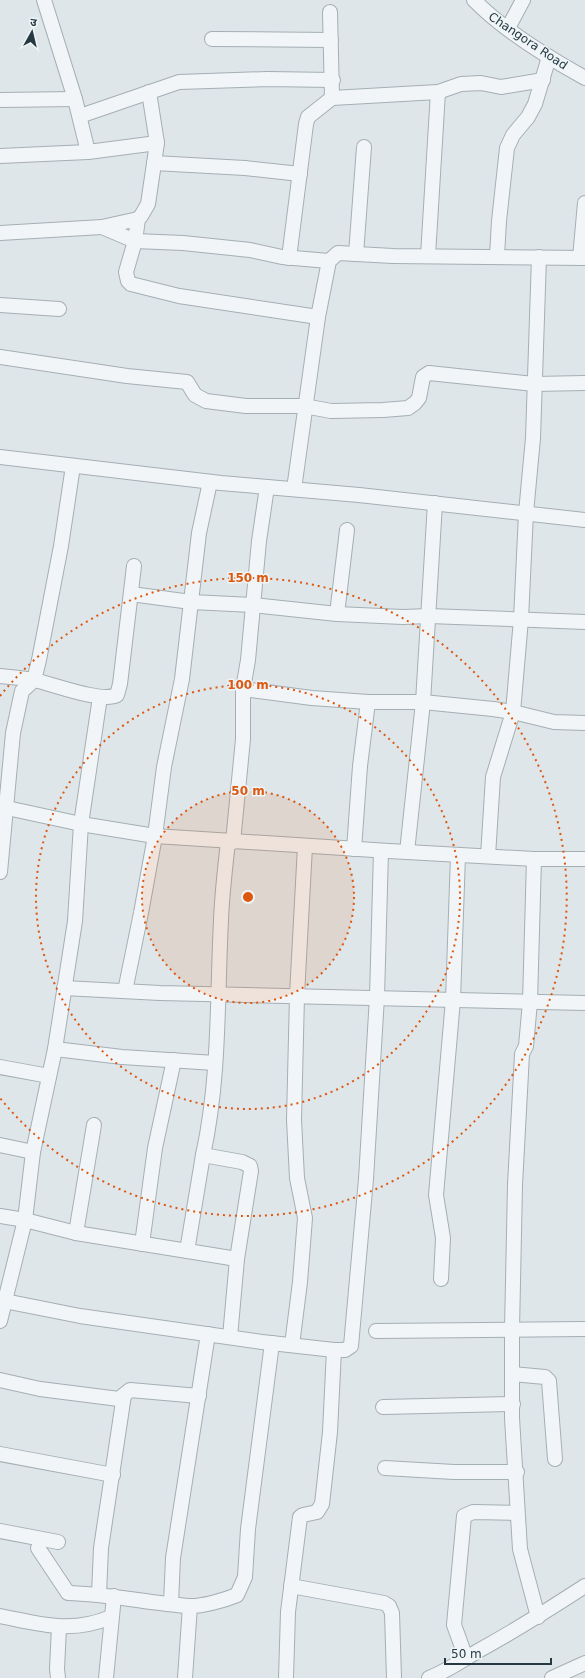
<svg xmlns="http://www.w3.org/2000/svg" width="585" height="1678" font-family="'DejaVu Sans','Noto Sans Devanagari',sans-serif">
	<style>
		.lines { fill: none; stroke-linecap: round; stroke-linejoin: round }
		.minor-casing { stroke: #a4afb4; stroke-width: 16 }
		.minor { stroke: #f2f5f7; stroke-width: 14 }
		.ring { fill: none; stroke: #de570f; stroke-width: 2; stroke-dasharray: 2 4 }
		.labels { text-anchor: middle; dominant-baseline: central; stroke-width: 3; stroke-linejoin: round; paint-order: stroke }
		.street-label { font-size: 12px; fill: #263942; stroke: #eef5f7 }
		.centre { fill: #de570f; stroke: #eef5f7; stroke-width: 2 }
		.ring-label { font-size: 12px; text-anchor: middle; font-weight: bold; fill: #de570f; stroke: #eef5f7; stroke-width: 3; stroke-linejoin: round; paint-order: stroke }
	</style>
	<rect width="100%" height="100%" fill="#dfe6e9"/>
	<g class="lines">
		<defs>
			<g id="minor">
				<path d="M44,0l31,99 13,53"/>
				<path d="M474,0c28,29 75,58 111,78"/>
				<path d="M508,28l15,-28"/>
				<path d="M212,39l119,1"/>
				<path d="M149,92l8,51 -9,61 -7,12 -3,3 -3,22 -9,31 2,9 3,3 48,12 139,21"/>
				<path d="M332,98l106,-6 23,-8 20,-1 20,4 42,-7"/>
				<path d="M0,100l75,-1"/>
				<path d="M80,116l99,-34 88,-3 66,1"/>
				<path d="M0,156l88,-4 69,-9"/>
				<path d="M154,163l91,5 55,6"/>
				<path d="M102,227l33,14 48,2 67,7 32,7 47,4"/>
				<path d="M0,233l102,-6 36,-8"/>
				<path d="M356,254l8,-107"/>
				<path d="M428,256l10,-164"/>
				<path d="M497,256l2,-35 8,-73 6,-13 15,-18 7,-13 14,-47"/>
				<path d="M289,258l17,-134 2,-7 24,-19 -2,-86"/>
				<path d="M580,258l5,-55"/>
				<path d="M0,305l59,4"/>
				<path d="M0,357l127,19 60,6 8,13 11,6 40,5h58l27,5 52,-1 25,-2 7,-5 4,-5 4,-21 6,-4 105,11 51,-1"/>
				<path d="M0,457l221,26 138,12 226,25"/>
				<path d="M294,489l24,-172 11,-56 9,-8 55,3 192,2"/>
				<path d="M131,594l60,8 62,3 84,9 66,3 26,-1 156,6"/>
				<path d="M337,614l10,-84"/>
				<path d="M0,676c11,1 23,2 34,4 19,4 67,23 83,15l3,-11 14,-118"/>
				<path d="M243,689l69,9 56,4h55l70,7 20,3 41,10 31,1"/>
				<path d="M7,808l74,16 74,12 234,15 145,8h51"/>
				<path d="M228,842c-3,26 -6,52 -7,78 -4,78 -1,158 -18,235l39,7 8,4 1,5 -14,88 -7,78"/>
				<path d="M233,842l10,-103v-50l5,-29 11,-119 8,-54"/>
				<path d="M354,849l6,-83 8,-64"/>
				<path d="M407,852l16,-150 12,-199"/>
				<path d="M488,856l5,-79 20,-65 8,-93 5,-106 7,-75 6,-181"/>
				<path d="M534,859l-4,143 -4,44 -4,8 -7,131 -3,145v88l8,131 18,68"/>
				<path d="M0,872l13,-139 9,-42 12,-11 5,-20 22,-114 12,-80"/>
				<path d="M64,988l96,5 425,10"/>
				<path d="M125,991l16,-78 14,-77 9,-69 18,-88 17,-146 11,-51"/>
				<path d="M55,1049l67,8 93,6"/>
				<path d="M0,1067l49,9"/>
				<path d="M0,1145l33,7"/>
				<path d="M0,1216l25,4 51,13 161,26"/>
				<path d="M76,1233l18,-108"/>
				<path d="M142,1244l13,-96 19,-88"/>
				<path d="M187,1251l16,-96"/>
				<path d="M441,1279l2,-41 -7,-43 17,-195 5,-145"/>
				<path d="M0,1300l80,16 182,26 72,8h11l6,-4 15,-167 11,-182 4,-146"/>
				<path d="M0,1321l25,-101 8,-68 22,-103 20,-128 6,-97 19,-127"/>
				<path d="M376,1331l209,-2"/>
				<path d="M292,1345l8,-63 5,-64 -8,-40 -3,-58 3,-125 8,-149"/>
				<path d="M512,1374l33,3 4,4 6,78"/>
				<path d="M0,1380l40,9 79,10 11,-9 69,6"/>
				<path d="M383,1407l130,-3"/>
				<path d="M0,1454l113,21"/>
				<path d="M385,1468l69,4h63"/>
				<path d="M0,1531l58,11"/>
				<path d="M38,1548l30,45c41,1 80,10 120,13 13,1 37,-6 49,-11l8,-18 3,-48 24,-186"/>
				<path d="M291,1586l93,17 5,3 3,7 2,65"/>
				<path d="M99,1594l2,-46 23,-153"/>
				<path d="M171,1603l2,-45 35,-224"/>
				<path d="M0,1616c40,8 71,18 111,1"/>
				<path d="M466,1658l-12,-33 10,-109 9,-4 44,1"/>
				<path d="M58,1678l-1,-9 2,-42"/>
				<path d="M106,1678l8,-82"/>
				<path d="M185,1678l5,-72"/>
				<path d="M286,1678l2,-66 12,-95 3,-2 14,-3 5,-8 8,-72 4,-82"/>
				<path d="M429,1678c18,-7 32,-17 49,-27 36,-20 72,-42 107,-65"/>
				<path d="M552,1678l33,-15"/>
			</g>
		</defs>
		<use href="#minor" class="minor-casing"/>
		<use href="#minor" class="minor"/>
	</g>
	<circle cx="248" cy="897" r="106" fill="#de570f" fill-opacity=".12"/>
	<g class="ring">
		<circle cx="248" cy="897" r="106"/>
		<circle cx="248" cy="897" r="212"/>
		<path d="M0 696A319 319 0 1 1 0 1098"/>
	</g>
	<g class="labels">
		<g class="street-label">
			<text transform="translate(528 41) rotate(34)">Changora Road</text>
		</g>
	</g>
	<circle cx="248" cy="897" r="6" class="centre"/>
	<g class="ring-label">
		<text x="248" y="582">150 m</text>
		<text x="248" y="689">100 m</text>
		<text x="248" y="795">50 m</text>
	</g>
	<g transform="translate(32 32) rotate(8)" stroke="#eef5f7" stroke-width="3" paint-order="stroke">
	<path d="M0-3L7 15L0 10L-7 15Z" fill="#263942"/>
	<text y="-6" font-size="11" font-weight="bold" text-anchor="middle" fill="#263942">उ</text>
	</g>
	<path d="M445 1658v6h106v-6" fill="none" stroke="#263942" stroke-width="2"/>
	<text x="451" y="1658" font-size="12" fill="#263942" stroke="#eef5f7" stroke-width="3" paint-order="stroke">50 m</text>
</svg>
